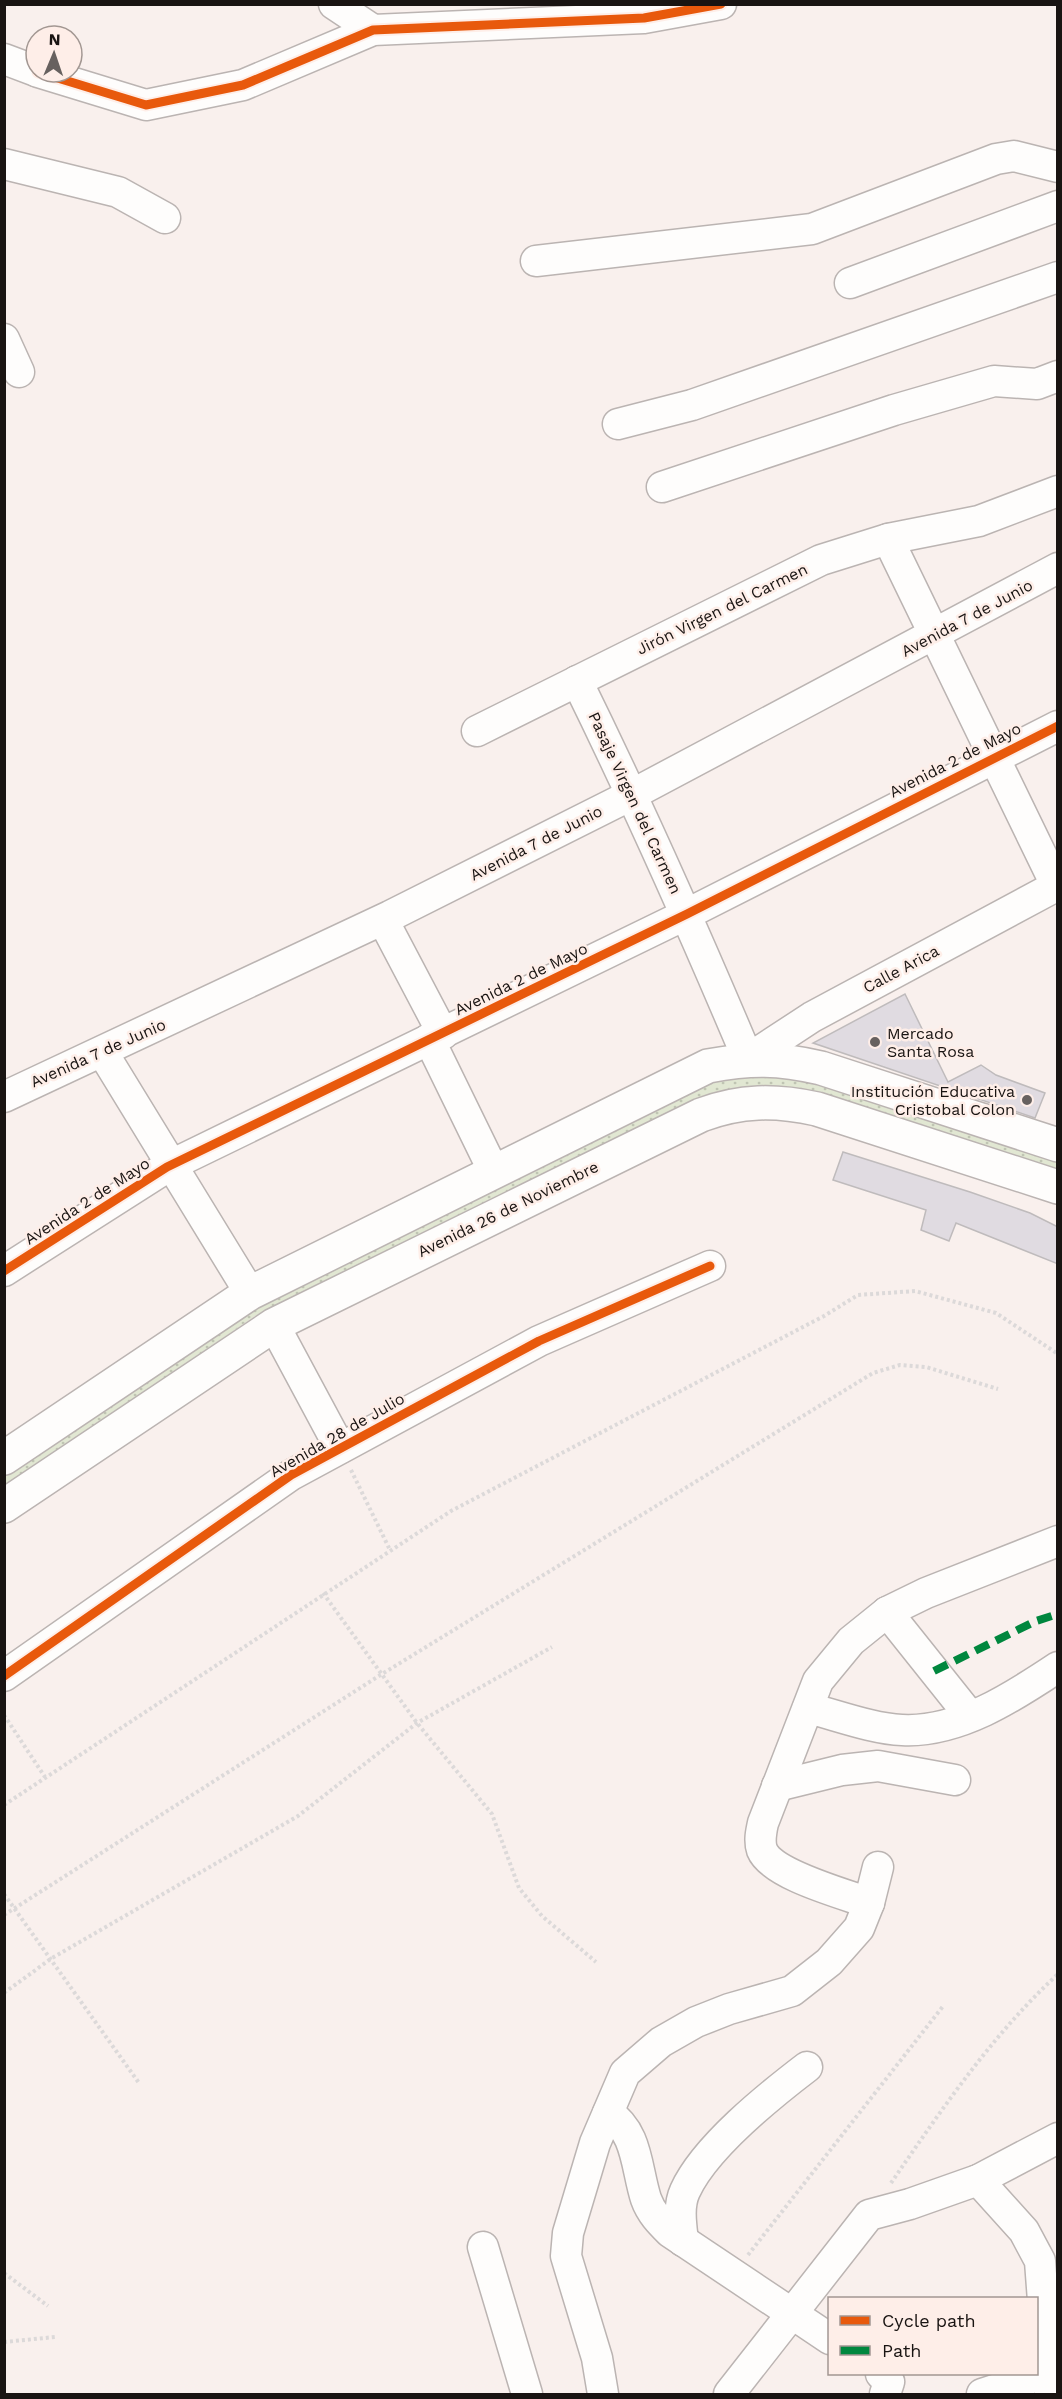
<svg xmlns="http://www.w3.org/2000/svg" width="1062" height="2399" font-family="'Work Sans',sans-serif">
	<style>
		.grass { fill: url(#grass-dots) }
		.building { fill: #e0dbe1; stroke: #bfbbbc; stroke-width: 1.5 }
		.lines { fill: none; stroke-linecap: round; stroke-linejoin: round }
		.minor-casing { stroke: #bbb4b2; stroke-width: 33 }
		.major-casing { stroke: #bbb4b2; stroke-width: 36 }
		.path { stroke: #dcd9d9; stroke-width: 4; stroke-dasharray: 3 3; stroke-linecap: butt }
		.minor { stroke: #fefdfc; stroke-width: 30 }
		.major { stroke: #fefdfc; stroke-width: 33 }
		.quiet { stroke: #00873e; stroke-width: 8; stroke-dasharray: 15 8; stroke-linecap: butt }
		.cycleway-casing { stroke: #feeee8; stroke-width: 13 }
		.cycleway { stroke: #e8590c; stroke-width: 9 }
		.poi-dot { fill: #67615f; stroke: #feeee8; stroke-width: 2 }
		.labels { text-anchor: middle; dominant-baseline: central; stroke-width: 5; stroke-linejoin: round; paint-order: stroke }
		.street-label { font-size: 16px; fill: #191412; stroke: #feeee8 }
		.poi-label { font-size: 16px; fill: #191412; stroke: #feeee8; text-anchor: start }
	</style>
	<defs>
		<pattern id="grass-dots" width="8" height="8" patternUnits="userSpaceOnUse" patternTransform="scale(1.5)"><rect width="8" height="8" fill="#e1e7d2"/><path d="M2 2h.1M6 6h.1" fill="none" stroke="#c0c5b3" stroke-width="1.8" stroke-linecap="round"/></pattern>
	</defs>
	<rect width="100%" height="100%" fill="#f9f0ed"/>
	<path class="grass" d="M773,1075l38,6 246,80v10l-249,-80c-47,-8 -68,-8 -114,8l-439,217 -250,171v-14l209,-144 310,-161 200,-91z"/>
	<g class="building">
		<path d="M905,994l43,88 33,-17 15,10 49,18 -10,25 -222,-75z"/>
		<path d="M843,1152l127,40 60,21 28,14v37l-102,-41 -7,18 -28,-11 5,-20 -93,-30z"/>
	</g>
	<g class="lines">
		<defs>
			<g id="minor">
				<path d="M334,4l39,26"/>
				<path d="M4,59l32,12"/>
				<path d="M38,72l108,33 97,-20 130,-55 271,-12 77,-14"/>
				<path d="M4,164l114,28 47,26"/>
				<path d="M536,261l276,-32 184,-70 18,-3 44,11"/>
				<path d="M850,283l208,-77"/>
				<path d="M4,339l15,33"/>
				<path d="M618,424l74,-19 366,-128"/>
				<path d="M662,487l232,-77 100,-29 43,3 21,-8"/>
				<path d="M888,539l168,346"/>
				<path d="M577,681c61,124 117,250 171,378l64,-42 246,-132"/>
				<path d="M477,731l344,-171 67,-21 91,-18 79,-30"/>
				<path d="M383,920l60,114"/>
				<path d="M429,1039l64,131"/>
				<path d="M103,1053l147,240"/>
				<path d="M4,1097l386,-181 243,-122 425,-226"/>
				<path d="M4,1271l163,-104 520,-253 371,-188"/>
				<path d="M274,1325l66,123"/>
				<path d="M887,1612l83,104"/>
				<path d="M4,1676l287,-201 248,-134 171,-75"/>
				<path d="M808,1708c28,7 65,21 94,22 56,3 111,-33 156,-63"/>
				<path d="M777,1786l65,-16 36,-4 77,14"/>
				<path d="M869,1903c-24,-9 -97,-28 -107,-53 -3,-9 -1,-18 1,-27l55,-142 33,-40 36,-29 39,-19 132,-52"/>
				<path d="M608,2113c30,19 28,55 38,86 5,14 14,23 24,33l160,107"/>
				<path d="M978,2180l46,51 16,30 10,133"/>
				<path d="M683,2241c-2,-17 -5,-35 2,-50 20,-44 84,-95 122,-124"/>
				<path d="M483,2247l44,147"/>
				<path d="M881,2374l8,8 -4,12"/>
				<path d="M603,2394l-6,-36 -31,-102 2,-23 27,-90 30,-70 36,-31 35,-20 33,-13 63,-18 37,-29 30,-34 10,-25 9,-36"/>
				<path d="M729,2394l140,-179 41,-11 68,-24 80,-42"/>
				<path d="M982,2394l65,-21"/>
			</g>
			<g id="major">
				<path d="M4,1458l246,-165 458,-227c43,-8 70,-8 113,2l237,77"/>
				<path d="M4,1506l270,-181 427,-210c40,-15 74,-15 116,-6l241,78"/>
			</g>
		</defs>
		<use href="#minor" class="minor-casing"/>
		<use href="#major" class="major-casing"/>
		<g class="path">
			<path d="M351,1470l39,80"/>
			<path d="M323,1593l94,130 75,91 27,74 23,28 54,46"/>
			<path d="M4,1715l41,62"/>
			<path d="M4,1805l447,-294 373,-195 34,-21 57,-4 81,22 62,41"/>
			<path d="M4,1894l135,189"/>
			<path d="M4,1915l378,-241 491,-301 27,-8 26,2 72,22"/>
			<path d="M4,1993l48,-35 246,-142 119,-93 135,-76"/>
			<path d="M891,2183c51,-74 101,-148 167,-209"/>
			<path d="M748,2255l196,-250"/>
			<path d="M4,2273l44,33"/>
			<path d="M4,2342l51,-5"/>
		</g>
		<use href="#minor" class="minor"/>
		<use href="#major" class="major"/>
		<path class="quiet" d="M934,1671l102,-50 22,-7"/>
		<defs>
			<g id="cycleway">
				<path d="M38,72l108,33 97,-20 130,-55 271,-12 77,-14"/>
				<path d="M4,1271l163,-104 520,-253 371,-188"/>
				<path d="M4,1676l287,-201 248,-134 171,-75"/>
			</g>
		</defs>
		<use href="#cycleway" class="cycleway-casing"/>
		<use href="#cycleway" class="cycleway"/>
	</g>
	<g class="poi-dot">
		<circle cx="875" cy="1042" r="6"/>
		<circle cx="1027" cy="1100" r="6"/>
	</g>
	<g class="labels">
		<g class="street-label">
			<text transform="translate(722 609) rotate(-26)">Jirón Virgen del Carmen</text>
			<text transform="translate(967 618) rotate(-28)">Avenida 7 de Junio</text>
			<text transform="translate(955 760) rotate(-27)">Avenida 2 de Mayo</text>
			<text transform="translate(635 803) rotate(65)">Pasaje Virgen del Carmen</text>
			<text transform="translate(536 843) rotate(-27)">Avenida 7 de Junio</text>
			<text transform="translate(901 969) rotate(-28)">Calle Arica</text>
			<text transform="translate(521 979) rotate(-26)">Avenida 2 de Mayo</text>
			<text transform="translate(98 1053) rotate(-24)">Avenida 7 de Junio</text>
			<text transform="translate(87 1201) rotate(-33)">Avenida 2 de Mayo</text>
			<text transform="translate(508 1209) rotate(-26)">Avenida 26 de Noviembre</text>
			<text transform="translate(337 1435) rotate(-30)">Avenida 28 de Julio</text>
		</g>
		<g class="poi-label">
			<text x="887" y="1033">Mercado<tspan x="887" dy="18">Santa Rosa</tspan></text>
			<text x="1015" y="1091" text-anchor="end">Institución Educativa<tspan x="1015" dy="18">Cristobal Colon</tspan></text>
		</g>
	</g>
	<rect width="1062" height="2399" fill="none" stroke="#191412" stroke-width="12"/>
	<rect x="828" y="2297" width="210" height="78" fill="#feeee8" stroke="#a29792" stroke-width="1.5"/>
	<rect x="840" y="2316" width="30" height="9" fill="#e8590c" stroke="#a29792" stroke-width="1.5"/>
	<text x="882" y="2327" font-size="18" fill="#191412">Cycle path</text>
	<rect x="840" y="2346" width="30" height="9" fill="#00873e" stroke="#a29792" stroke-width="1.5"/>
	<text x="882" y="2357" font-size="18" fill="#191412">Path</text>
	<g transform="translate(54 54) rotate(2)"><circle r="28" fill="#feeee8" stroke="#a29792" stroke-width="1.5"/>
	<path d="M0-4.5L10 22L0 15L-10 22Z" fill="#67615f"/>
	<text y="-9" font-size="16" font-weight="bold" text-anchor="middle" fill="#191412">N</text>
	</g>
</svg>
